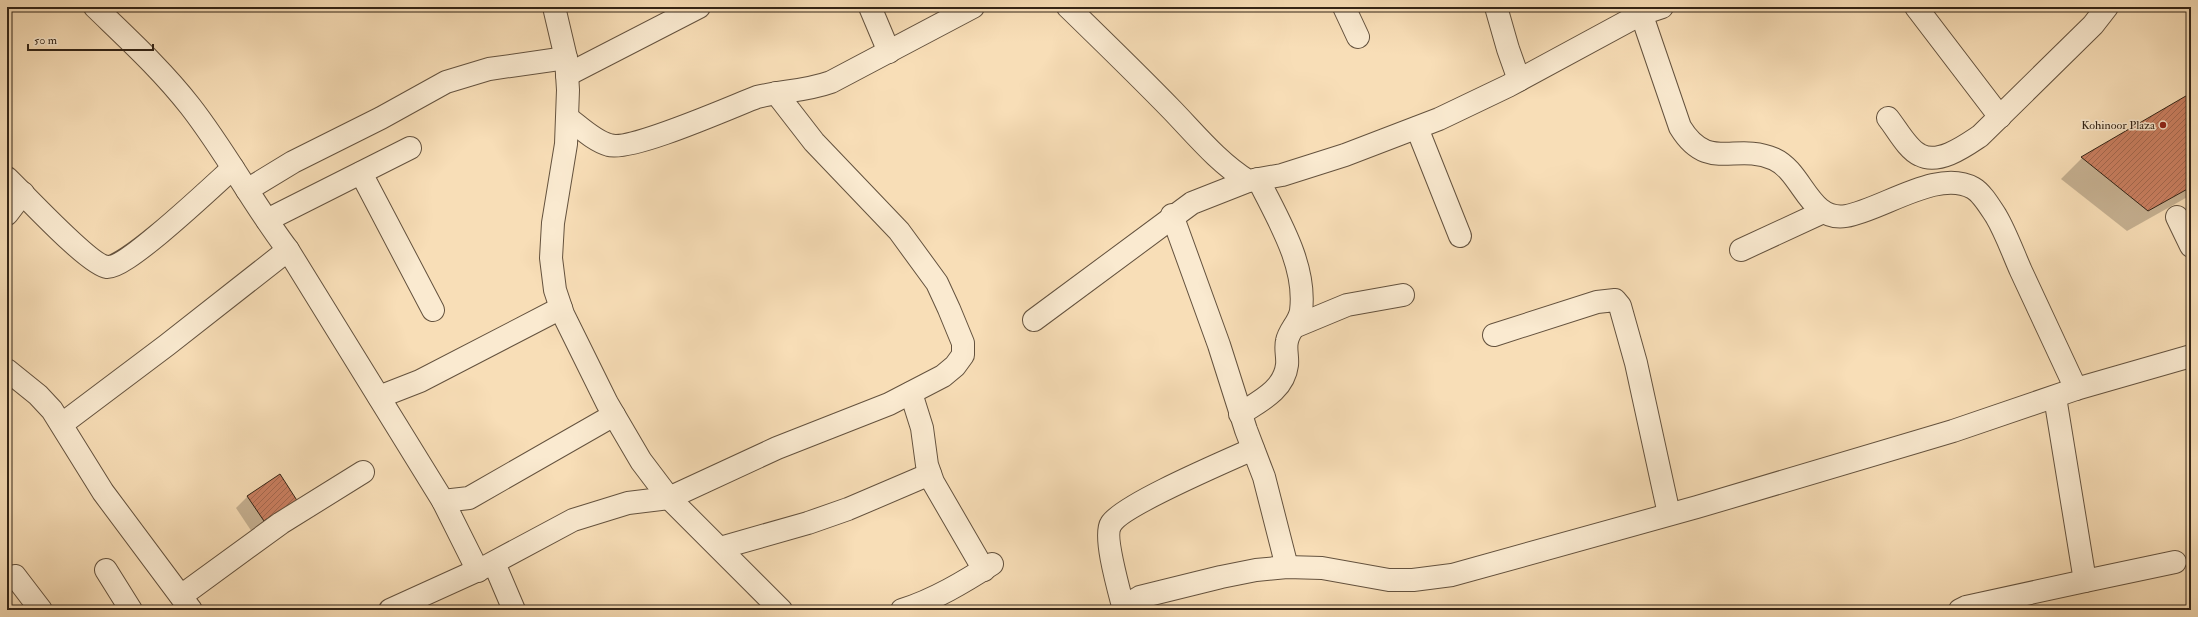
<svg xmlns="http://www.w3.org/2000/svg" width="2198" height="617" font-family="'IM FELL Double Pica',serif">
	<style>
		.shadow { fill: #0003 }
		.building { fill: url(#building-hatch); stroke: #332416 }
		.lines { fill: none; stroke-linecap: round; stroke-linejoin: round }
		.minor-casing { stroke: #64523e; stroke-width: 24 }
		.minor { stroke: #faead0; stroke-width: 22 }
		.poi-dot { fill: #8f2418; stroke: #faead0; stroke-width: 1.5 }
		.labels { text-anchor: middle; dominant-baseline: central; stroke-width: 3; stroke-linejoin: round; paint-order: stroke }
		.poi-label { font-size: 12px; fill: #332416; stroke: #faead0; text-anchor: end }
	</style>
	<defs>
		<pattern id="building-hatch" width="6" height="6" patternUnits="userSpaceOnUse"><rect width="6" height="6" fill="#cb8062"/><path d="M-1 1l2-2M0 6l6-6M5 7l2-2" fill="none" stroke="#a56950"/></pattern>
	</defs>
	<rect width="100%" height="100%" fill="#f8deb7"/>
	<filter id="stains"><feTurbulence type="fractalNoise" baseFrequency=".005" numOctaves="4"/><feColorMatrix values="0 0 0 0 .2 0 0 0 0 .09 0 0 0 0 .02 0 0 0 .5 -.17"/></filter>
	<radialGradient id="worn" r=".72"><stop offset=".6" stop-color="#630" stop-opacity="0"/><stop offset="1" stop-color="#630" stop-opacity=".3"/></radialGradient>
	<g class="shadow">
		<path d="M2191,94v101l-64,36 -66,-52 21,-21z"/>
		<path d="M248,496l38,17 -34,19 -16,-24z"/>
	</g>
	<g class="building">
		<path d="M2191,93v94l-43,24 -67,-54z"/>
		<path d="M280,474l18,28 -25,16 -2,-2 -7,5 -17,-25z"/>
	</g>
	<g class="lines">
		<defs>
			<g id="minor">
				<path d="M95,7c33,32 67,63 95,99 36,46 63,98 98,144l155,251 26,-3 145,-83"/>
				<path d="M554,7l12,51 2,32 -2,54 -13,79 -2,35 4,32 8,24 44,89 34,58 28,37 112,112"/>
				<path d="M870,7l19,45"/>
				<path d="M1068,7c35,34 70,68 104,103 25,26 46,52 76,71l34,-6 63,-20 94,-36 69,-33 133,-72 21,-7"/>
				<path d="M1344,7l14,30"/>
				<path d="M1496,7l12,42 11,31"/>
				<path d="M1639,7l41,120c28,46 55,15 94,32 29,13 35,63 72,57 36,-6 92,-48 127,-28 9,5 17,19 23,28 10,17 17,37 25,55 18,39 37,79 55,118"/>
				<path d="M1916,7l84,110"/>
				<path d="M567,75l132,-68"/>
				<path d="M568,118c12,9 26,23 41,27 21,7 122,-38 148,-48 25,-6 49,-6 74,-15l142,-75"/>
				<path d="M1888,118c9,11 19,31 32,37 19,10 45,-9 60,-19l113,-111 14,-18"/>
				<path d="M1417,128l43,108"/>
				<path d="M361,173l72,137"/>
				<path d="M7,178c17,16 82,87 100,89 19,2 107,-82 126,-99"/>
				<path d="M247,190l46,-28 88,-44 65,-36 43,-13 77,-11"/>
				<path d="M7,214l16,-21"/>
				<path d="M1172,215l47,130 27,85 18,47 23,90"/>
				<path d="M2177,217l14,29"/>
				<path d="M267,220l143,-72"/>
				<path d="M1741,250l82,-38"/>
				<path d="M1034,320l158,-117 56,-22"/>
				<path d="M1294,327l53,-22 56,-10"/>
				<path d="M1494,335l103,-33 18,-2 5,6 16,57 33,151"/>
				<path d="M7,370l31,25 14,15 51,82 88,118"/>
				<path d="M911,393l11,35 5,37 6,17 51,88"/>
				<path d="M379,397l41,-16 141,-73"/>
				<path d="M1240,414c20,-13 44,-24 47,-49 1,-8 -2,-16 0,-24 2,-11 12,-18 14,-30 6,-46 -24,-93 -43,-132"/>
				<path d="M62,424l105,-79 121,-95"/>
				<path d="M443,501l35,70"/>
				<path d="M720,548l88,-25 40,-14 82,-35"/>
				<path d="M494,563l20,47"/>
				<path d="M106,570l25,40"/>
				<path d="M15,576l26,34"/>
				<path d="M2085,581l90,-19"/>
				<path d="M181,596l100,-73 82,-51"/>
				<path d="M390,610l97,-44 86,-46 55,-17 41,-5 108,-50 112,-44 54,-28 12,-10 8,-11v-12l-14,-34 -12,-26 -38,-52 -85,-89 -38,-49"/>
				<path d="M902,610c32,-10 62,-28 90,-46"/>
				<path d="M1124,610c-4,-16 -21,-74 -13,-86 11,-19 118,-64 142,-75"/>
				<path d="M1126,610l4,-7 10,-6 81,-20 35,-7 31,-3 35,1 67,12h24l39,-5 245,-68 256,-76 123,-42 115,-33"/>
				<path d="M1960,610l6,-3 119,-26 -30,-184"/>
			</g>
		</defs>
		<use href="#minor" class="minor-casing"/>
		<use href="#minor" class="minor"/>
	</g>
	<circle class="poi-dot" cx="2163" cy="125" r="4"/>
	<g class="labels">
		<g class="poi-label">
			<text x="2155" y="125">Kohinoor Plaza</text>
		</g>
	</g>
	<rect width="2198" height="617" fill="none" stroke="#f8deb7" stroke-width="24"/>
	<rect x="8" y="8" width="2182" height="601" fill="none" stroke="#332416" stroke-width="2"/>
	<rect x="12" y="12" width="2174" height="593" fill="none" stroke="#332416"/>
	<path d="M28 44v6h125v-6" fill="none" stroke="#332416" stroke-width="2"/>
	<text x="34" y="44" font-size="12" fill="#332416" stroke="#faead0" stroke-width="3" paint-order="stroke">50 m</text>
	<rect width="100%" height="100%" filter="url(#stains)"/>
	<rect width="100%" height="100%" fill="url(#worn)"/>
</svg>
